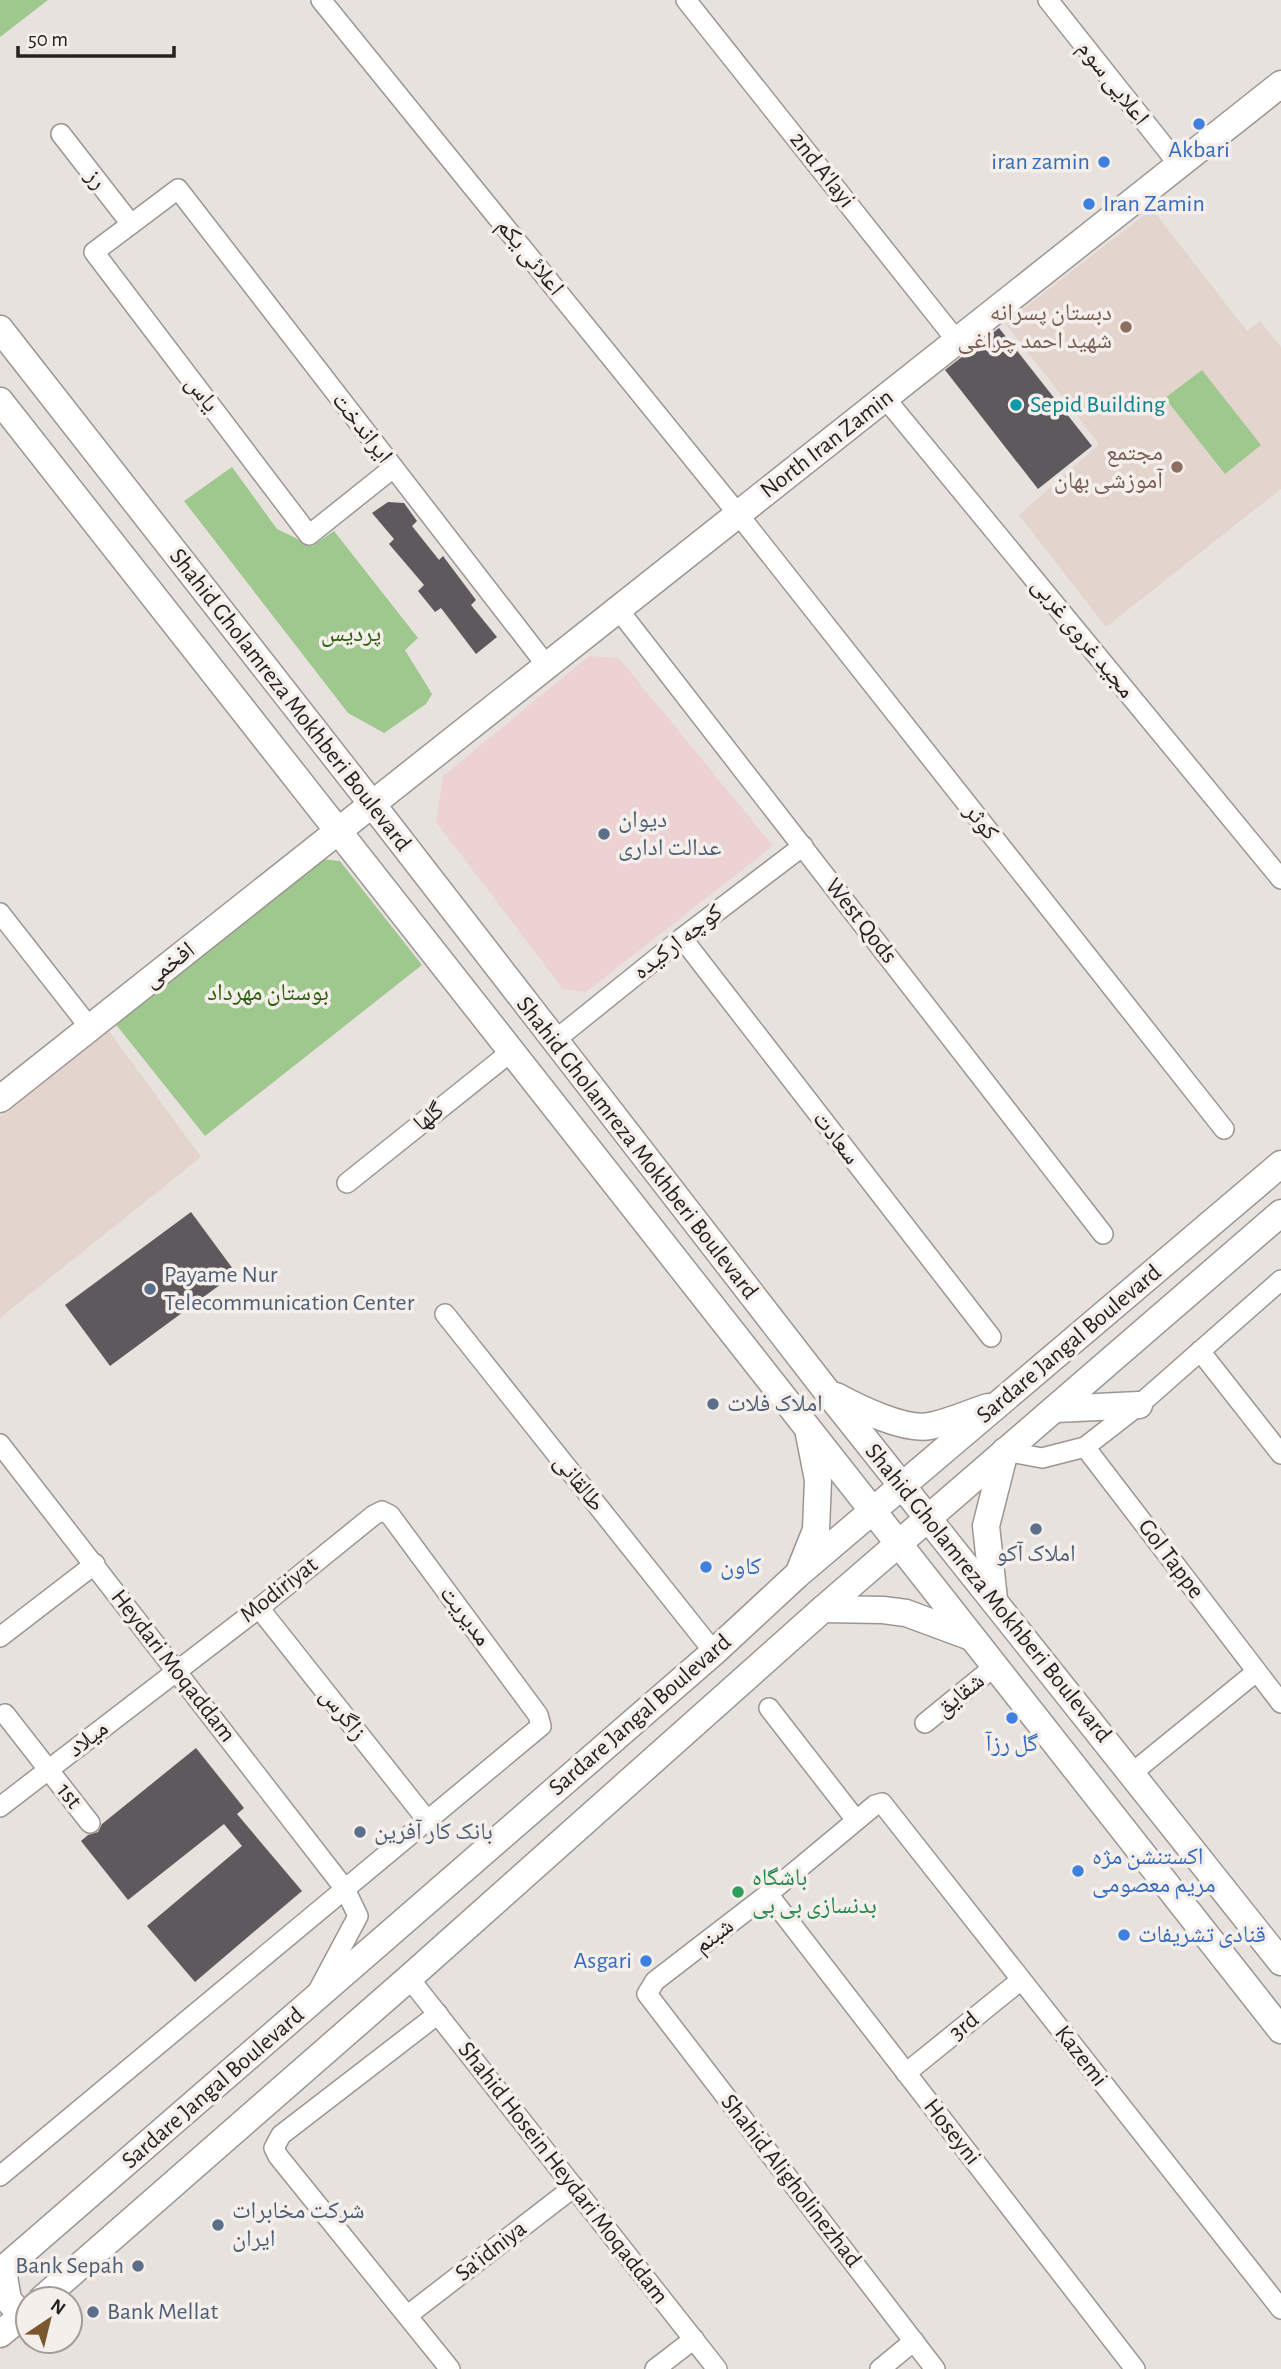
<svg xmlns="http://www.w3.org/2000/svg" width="1281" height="2369" font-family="'Alegreya Sans','Noto Naskh Arabic',sans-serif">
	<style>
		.commercial { fill: #ecd2d3 }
		.built { fill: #e3d5cd }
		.green { fill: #9fc88e }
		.building { fill: #5e595c }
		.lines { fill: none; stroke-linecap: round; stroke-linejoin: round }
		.street-casing { stroke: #9c9693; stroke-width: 22 }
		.secondary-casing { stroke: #9c9693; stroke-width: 29 }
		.street { stroke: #fff; stroke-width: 19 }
		.secondary { stroke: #fff; stroke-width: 26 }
		.shop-dot { fill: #3f7fe0; stroke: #f5efeb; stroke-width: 2.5 }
		.education-dot { fill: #8d6e63; stroke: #f5efeb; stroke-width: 2.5 }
		.culture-dot { fill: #0f9aa8; stroke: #f5efeb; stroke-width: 2.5 }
		.service-dot { fill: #5c6f8a; stroke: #f5efeb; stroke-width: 2.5 }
		.leisure-dot { fill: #2e9e5b; stroke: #f5efeb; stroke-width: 2.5 }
		.labels { text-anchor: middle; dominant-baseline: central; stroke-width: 7; stroke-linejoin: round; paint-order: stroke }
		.street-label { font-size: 24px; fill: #252221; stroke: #f5efeb }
		.shop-label { font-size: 24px; fill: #366cbe; stroke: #f5efeb; text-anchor: start }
		.education-label { font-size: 24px; fill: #785e54; stroke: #f5efeb; text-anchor: end }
		.culture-label { font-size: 24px; fill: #0d838f; stroke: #f5efeb; text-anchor: start }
		.park-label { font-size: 24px; fill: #2d600d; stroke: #f5efeb }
		.service-label { font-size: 24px; fill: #4e5e75; stroke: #f5efeb; text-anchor: start }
		.leisure-label { font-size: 24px; fill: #27864d; stroke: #f5efeb; text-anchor: start }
	</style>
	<rect width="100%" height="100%" fill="#e8e2de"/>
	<path class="commercial" d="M589,656l30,2 154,188 -187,146 -23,-3 -127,-167 7,-46z"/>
	<g class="built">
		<path d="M1152,209l95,122 13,-10 21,26v142l-175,138 -87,-112 80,-71 -94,-121z"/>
		<path d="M109,1031l92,126 -201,161v-201z"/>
	</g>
	<g class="green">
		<path d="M0,0h48l-48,37z"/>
		<path d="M1202,370l59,75 -36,29 -60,-76z"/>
		<path d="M232,467l45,62 35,17 22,-15 84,107 -13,12 27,44 -6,10 -42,29 -36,-20 -164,-212z"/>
		<path d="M321,859l19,2 82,104 -217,171 -91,-114z"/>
	</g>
	<g class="building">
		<path d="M999,328l93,118 -54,43 -93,-119z"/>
		<path d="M388,502l16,1 13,18 -5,5 27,34 4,-4 33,44 -5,5 26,32 -21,17 -35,-46 -6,4 -17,-21 6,-6 -35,-41 5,-5 -22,-26z"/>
		<path d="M191,1212l45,61 -126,93 -45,-61z"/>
		<path d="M196,1748l48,60 -7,6 65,77 -107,91 -48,-56 95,-80 -18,-22 -96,76 -47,-59 7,-6 10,-3 4,-8z"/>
	</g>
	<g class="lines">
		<defs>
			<g id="street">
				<path d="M321,0l417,514 486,615"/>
				<path d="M686,0l271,341"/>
				<path d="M1048,0l131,165"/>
				<path d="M61,134l70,90"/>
				<path d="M885,398l396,481"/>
				<path d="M393,468l-84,67 -215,-283 84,-63 369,477"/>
				<path d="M618,609l485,625"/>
				<path d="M0,913l90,115"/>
				<path d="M682,938l309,399"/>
				<path d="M554,1041l128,-103 121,-92"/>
				<path d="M347,1183l165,-132"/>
				<path d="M445,1314l269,338"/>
				<path d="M1200,1351l81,103"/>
				<path d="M0,1444l345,445 13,27 -40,75"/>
				<path d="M1085,1447l196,256"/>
				<path d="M1005,1451l37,7 43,-11 54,-42 142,-125"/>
				<path d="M259,1608l168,212"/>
				<path d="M0,1637l95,-73"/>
				<path d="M769,1708l87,112"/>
				<path d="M5,1714l85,109"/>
				<path d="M925,1723l70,-57"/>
				<path d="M1132,1773l124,-101"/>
				<path d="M0,1807l259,-199 115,-93 8,-4 8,4 148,200 3,11 -541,450"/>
				<path d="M768,1894l367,475"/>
				<path d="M409,1978l308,391"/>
				<path d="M438,2014l-157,121 -7,13 4,8 172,213"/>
				<path d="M906,2073l115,-93"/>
				<path d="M408,2315l166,-128"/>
				<path d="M655,2369l39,-30"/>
				<path d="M880,2369l34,-28"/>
				<path d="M935,2369l-288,-375 8,-13 113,-87 107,-89 7,-2 399,506"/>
			</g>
			<g id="secondary">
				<path d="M0,329l372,475 453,585 456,573"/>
				<path d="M0,401l1281,1629"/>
				<path d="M0,1099l1281,-1015"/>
				<path d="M836,1396c22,12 69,35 94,30 20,-4 39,-13 58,-19"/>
				<path d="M1056,1409l83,-4"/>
				<path d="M800,1570l16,-40 2,-50 -9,-46"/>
				<path d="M994,1599l-8,-73 19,-75"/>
				<path d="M823,1609l60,1 23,3 65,24"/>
				<path d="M3,2270l5,30 9,10 11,2"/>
				<path d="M0,2272l714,-620 83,-77 484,-411"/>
				<path d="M42,2299l367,-321 414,-369 458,-396"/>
				<path d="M0,2334l28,-23"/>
			</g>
		</defs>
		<use href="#street" class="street-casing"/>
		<use href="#secondary" class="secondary-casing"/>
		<use href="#street" class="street"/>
		<use href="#secondary" class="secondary"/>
	</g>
	<g class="shop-dot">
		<circle cx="1199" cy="124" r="7"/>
		<circle cx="1104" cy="162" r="7"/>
		<circle cx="1089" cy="204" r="7"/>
		<circle cx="706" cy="1567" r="7"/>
		<circle cx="1012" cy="1718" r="7"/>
		<circle cx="1078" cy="1871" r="7"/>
		<circle cx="1124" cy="1935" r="7"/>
		<circle cx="646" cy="1961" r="7"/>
	</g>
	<g class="education-dot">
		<circle cx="1126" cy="327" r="7"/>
		<circle cx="1177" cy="467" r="7"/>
	</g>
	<circle class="culture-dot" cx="1016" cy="405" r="7"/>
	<g class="service-dot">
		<circle cx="604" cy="834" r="7"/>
		<circle cx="150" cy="1289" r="7"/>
		<circle cx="713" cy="1404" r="7"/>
		<circle cx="1036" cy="1529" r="7"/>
		<circle cx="360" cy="1832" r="7"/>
		<circle cx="218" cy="2225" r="7"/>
		<circle cx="138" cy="2266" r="7"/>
		<circle cx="93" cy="2312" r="7"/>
	</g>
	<circle class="leisure-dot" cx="738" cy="1892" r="7"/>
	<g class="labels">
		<g class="street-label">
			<text transform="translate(1113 83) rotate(52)">اعلایی سوم</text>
			<text transform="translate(822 170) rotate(52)">2nd A'layi</text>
			<text transform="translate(96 179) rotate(52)">رز</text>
			<text transform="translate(530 257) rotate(51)">اعلائی یکم</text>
			<text transform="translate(202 394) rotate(53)">یاس</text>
			<text transform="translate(362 428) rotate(52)">ایراندخت</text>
			<text transform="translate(827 444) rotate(-38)">North Iran Zamin</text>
			<text transform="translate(1083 638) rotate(51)">مجید غروی غربی</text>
			<text transform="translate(290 700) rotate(52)">Shahid Gholamreza Mokhberi Boulevard</text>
			<text transform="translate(981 822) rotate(52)">کوثر</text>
			<text transform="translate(861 921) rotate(52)">West Qods</text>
			<text transform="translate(678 942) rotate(-38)">کوچه ارکیده</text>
			<text transform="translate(169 965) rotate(-38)">افخمی</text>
			<text transform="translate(429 1117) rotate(-39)">گلها</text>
			<text transform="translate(836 1138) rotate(52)">سعادت</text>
			<text transform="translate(637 1148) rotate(52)">Shahid Gholamreza Mokhberi Boulevard</text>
			<text transform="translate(1069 1344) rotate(-40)">Sardare Jangal Boulevard</text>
			<text transform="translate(579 1483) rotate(52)">طالقانی</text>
			<text transform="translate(1171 1559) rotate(53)">Gol Tappe</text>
			<text transform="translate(279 1590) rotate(-38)">Modiriyat</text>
			<text transform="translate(988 1593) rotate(51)">Shahid Gholamreza Mokhberi Boulevard</text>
			<text transform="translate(465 1616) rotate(53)">مدیریت</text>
			<text transform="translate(173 1666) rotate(52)">Heydari Moqaddam</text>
			<text transform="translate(960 1695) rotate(-39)">شقایق</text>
			<text transform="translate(343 1714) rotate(52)">زاگرس</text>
			<text transform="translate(640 1715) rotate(-41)">Sardare Jangal Boulevard</text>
			<text transform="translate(88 1739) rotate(-38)">میلاد</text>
			<text transform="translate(69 1796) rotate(52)">1st</text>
			<text transform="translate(714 1936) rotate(-37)">شبنم</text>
			<text transform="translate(964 2026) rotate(-39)">3rd</text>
			<text transform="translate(1081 2056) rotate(52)">Kazemi</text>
			<text transform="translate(213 2088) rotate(-41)">Sardare Jangal Boulevard</text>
			<text transform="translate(952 2132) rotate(52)">Hoseyni</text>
			<text transform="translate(563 2173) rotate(52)">Shahid Hosein Heydari Moqaddam</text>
			<text transform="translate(791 2181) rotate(52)">Shahid Aligholinezhad</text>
			<text transform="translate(491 2251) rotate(-38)">Sa'idniya</text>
		</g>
		<g class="shop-label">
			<text x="1199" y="150" text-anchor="middle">Akbari</text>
			<text x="1090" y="162" text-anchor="end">iran zamin</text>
			<text x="1103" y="204">Iran Zamin</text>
			<text x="720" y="1567">کاون</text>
			<text x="1012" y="1744" text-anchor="middle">گل رزآ</text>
			<text x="1092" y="1857">اکستنشن مژه<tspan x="1092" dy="28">مریم معصومی</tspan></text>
			<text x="1138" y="1935">قنادی تشریفات</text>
			<text x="632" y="1961" text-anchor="end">Asgari</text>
		</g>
		<g class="education-label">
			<text x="1112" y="313">دبستان پسرانه<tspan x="1112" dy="28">شهید احمد چراغی</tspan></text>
			<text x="1163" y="453">مجتمع<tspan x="1163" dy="28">آموزشی بهان</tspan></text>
		</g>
		<g class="culture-label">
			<text x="1030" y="405">Sepid Building</text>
		</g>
		<g class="park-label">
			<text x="351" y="634">پردیس</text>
			<text x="268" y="993">بوستان مهرداد</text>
		</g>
		<g class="service-label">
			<text x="618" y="820">دیوان<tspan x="618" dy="28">عدالت اداری</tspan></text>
			<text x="164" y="1275">Payame Nur<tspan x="164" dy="28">Telecommunication Center</tspan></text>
			<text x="727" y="1404">املاک فلات</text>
			<text x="1036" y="1554" text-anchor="middle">املاک آکو</text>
			<text x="374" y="1832">بانک کار آفرین</text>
			<text x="232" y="2211">شرکت مخابرات<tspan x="232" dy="28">ایران</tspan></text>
			<text x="124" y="2266" text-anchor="end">Bank Sepah</text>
			<text x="107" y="2312">Bank Mellat</text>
		</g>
		<g class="leisure-label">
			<text x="752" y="1878">باشگاه<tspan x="752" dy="28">بدنسازی بی بی</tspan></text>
		</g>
	</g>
	<g transform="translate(49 2320) rotate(35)"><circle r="33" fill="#f5efeb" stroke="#a29d9a" stroke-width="2"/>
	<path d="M0-5L12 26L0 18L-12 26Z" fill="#7b5930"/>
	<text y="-10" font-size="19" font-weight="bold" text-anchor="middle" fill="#252221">N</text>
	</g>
	<path d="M18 46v10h156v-10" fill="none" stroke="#252221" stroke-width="3.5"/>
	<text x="28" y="46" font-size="21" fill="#252221" stroke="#f5efeb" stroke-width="5" paint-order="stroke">50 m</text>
</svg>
